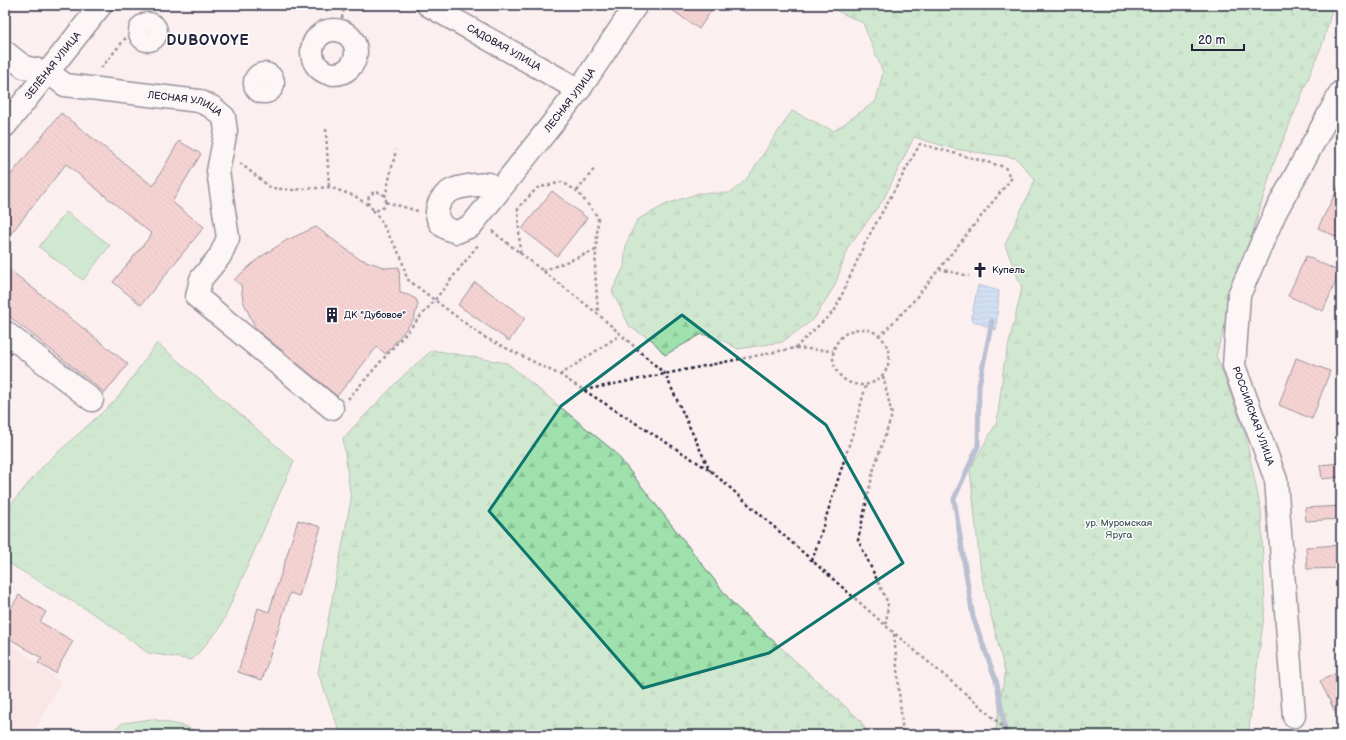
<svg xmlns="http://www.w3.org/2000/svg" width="1346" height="740" font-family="'Balsamiq Sans',sans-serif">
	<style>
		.built { fill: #f7dcdc }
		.grass { fill: url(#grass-tufts); stroke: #608274 }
		.forest { fill: url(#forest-firs); stroke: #608274 }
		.park { fill: #9ee1ac; stroke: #608274 }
		.water { fill: url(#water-rules); stroke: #6c88ad }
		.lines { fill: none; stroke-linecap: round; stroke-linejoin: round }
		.stream { stroke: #6c88ad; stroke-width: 5 }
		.building { fill: url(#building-back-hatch); stroke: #22223b }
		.minor-tunnel { stroke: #d0c6cb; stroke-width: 22; stroke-dasharray: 22 11; stroke-linecap: butt }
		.minor-casing { stroke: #22223b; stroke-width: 25 }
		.path { stroke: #22223b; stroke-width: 2.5; stroke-dasharray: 3 3; stroke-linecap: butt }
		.minor { stroke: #fff; stroke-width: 22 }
		.marked { fill: none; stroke: #0f766e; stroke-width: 3; stroke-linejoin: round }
		.labels { text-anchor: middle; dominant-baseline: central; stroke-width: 3; stroke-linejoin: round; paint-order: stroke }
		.street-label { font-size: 10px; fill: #22223b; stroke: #fff }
		.poi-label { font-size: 10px; fill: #22223b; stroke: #fff; text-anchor: start }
		.park-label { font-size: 10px; fill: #475b5d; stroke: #fff }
		.district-label { font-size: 14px; font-weight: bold; letter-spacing: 1px; fill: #22223b; stroke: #fff }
	</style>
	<defs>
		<pattern id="grass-tufts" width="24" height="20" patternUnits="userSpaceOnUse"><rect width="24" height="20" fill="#9ee1ac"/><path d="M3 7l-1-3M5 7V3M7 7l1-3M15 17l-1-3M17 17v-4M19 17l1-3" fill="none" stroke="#88c195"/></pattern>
		<pattern id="forest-firs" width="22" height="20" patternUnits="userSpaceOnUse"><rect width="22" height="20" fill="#9ee1ac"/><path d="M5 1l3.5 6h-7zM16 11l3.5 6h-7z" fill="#88c195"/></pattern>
		<pattern id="water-rules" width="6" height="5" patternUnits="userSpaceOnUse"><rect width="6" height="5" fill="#9dccf9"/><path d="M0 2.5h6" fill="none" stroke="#87afd6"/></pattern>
		<pattern id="building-back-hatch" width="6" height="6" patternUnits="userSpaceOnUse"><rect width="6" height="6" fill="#edb1b0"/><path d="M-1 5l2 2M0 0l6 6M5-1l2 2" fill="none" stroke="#cb9898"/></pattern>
	</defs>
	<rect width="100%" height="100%" fill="#fbefef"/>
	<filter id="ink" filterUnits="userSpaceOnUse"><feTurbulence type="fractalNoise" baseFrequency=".025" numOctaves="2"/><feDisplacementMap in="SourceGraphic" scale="8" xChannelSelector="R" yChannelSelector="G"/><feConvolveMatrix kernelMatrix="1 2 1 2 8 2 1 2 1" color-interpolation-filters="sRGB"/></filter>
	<g filter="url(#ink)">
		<path class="built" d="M5,639l56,43 -29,53h-27z"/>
		<path class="grass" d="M157,343l137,118 -74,167 -28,32 -44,-7 -49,-36 -94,-56v-50l40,-47 71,-64z"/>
		<g class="forest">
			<path d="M829,5h504l-9,35 -51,125 -57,190 29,79 16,76 4,98 -17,127h-253l10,-63 -24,-98 -11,-105 27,-47 7,-57 18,-77 -17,-43 30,-65 -19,-22 -62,-9 -40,-12 -31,63 -35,47 -13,38 -21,34 -32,23 -44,7 -14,-8 -22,-7 -37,21 -13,-15 -22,-13 -18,-36 12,-24 2,-23 11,-24 30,-16 32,-11h31l16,-13 46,-69 42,20 42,-30 7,-29 -20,-49 -32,-15z"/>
			<path d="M432,350l75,13 108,89 118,152 127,116 9,15h-528l-23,-62 33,-173 -8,-62 61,-63z"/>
		</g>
		<g class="park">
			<path d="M66,212l44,33 -27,35 -44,-33z"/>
			<path d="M152,719l35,8 16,8h-97l17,-12z"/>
		</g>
		<path class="water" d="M978,285l21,6 -3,39 -25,-10z"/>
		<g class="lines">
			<path class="stream" d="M992,321l-13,64 -1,61 -24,53 19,118 24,66 9,52"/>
		</g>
		<g class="building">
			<path d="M665,5h50l-16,24z"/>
			<path d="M61,113l92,73 26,-45 22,13 -29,48 32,25 -63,78 -28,-23 39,-48 -86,-70 -61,77v-59z"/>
			<path d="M1341,182v57l-23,-11z"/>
			<path d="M552,191l35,27 -30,38 -35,-27z"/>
			<path d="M316,227l42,31 28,10 13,-1 1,26 8,2 8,4 2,5 -4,15 -28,35 -9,-7 -40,49 -81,-67 -13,-28 -2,-16 -7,-5 25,-22 28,-18z"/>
			<path d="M1306,256l34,16 -17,39 -35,-15z"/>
			<path d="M5,266l123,98 -23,29 -100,-80z"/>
			<path d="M475,282l50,36 -16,23 -51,-36z"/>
			<path d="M1296,358l34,13 -18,48 -33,-14z"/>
			<path d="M1341,463v14l-19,2 -2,-14z"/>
			<path d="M1341,506v13l-35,2 -1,-13z"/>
			<path d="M298,520l23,7 -22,69 -9,-3 -28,87 -24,-8 20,-64 11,4z"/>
			<path d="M1341,545v23l-34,1 -1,-22z"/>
			<path d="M19,595l27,17 -6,10 33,19 -18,32 -17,-10 4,-5 -37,-22v-18z"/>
			<path d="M1341,671v53l-21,-43z"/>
		</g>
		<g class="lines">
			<path class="minor-tunnel" d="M5,270l2,-3"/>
			<defs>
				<g id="minor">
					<path id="s1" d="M428,5l151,85"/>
					<circle cx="148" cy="32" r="8"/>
					<circle cx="334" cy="52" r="22"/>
					<path id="s2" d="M5,52l19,15 24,5 17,13 134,16 13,6 12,10 2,14 -8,40 10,67 -8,18 -19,23 -4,18 135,111"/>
					<circle cx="264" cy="83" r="9"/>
					<path id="s3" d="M5,126l96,-121"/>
					<path id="s4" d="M498,191l-9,-7c-11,1 -23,1 -34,5 -15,5 -25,25 -12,37 3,3 10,5 14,6l14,-6 108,-136 57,-85"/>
					<path d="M5,332l87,68"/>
					<path d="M1294,716l-18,-236 -42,-114 5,-71 36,-82 66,-121"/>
				</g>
			</defs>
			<use href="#minor" class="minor-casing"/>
			<g class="path">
				<path d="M339,30l6,-25"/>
				<path d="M101,68l28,-34"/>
				<path d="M326,129l3,58"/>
				<path d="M240,163l31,25 21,2 37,-3 26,9 14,10"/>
				<path d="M577,191l18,-23"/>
				<circle cx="377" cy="201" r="9"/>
				<path d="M385,197l11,-47"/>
				<path d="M386,202l32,9"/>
				<path d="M373,210l7,9 21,38 6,22 75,57 78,39 151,96 183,162 91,77 26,25"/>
				<path d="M492,231l106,83 67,60 45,97"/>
				<path d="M520,253l-2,-45 19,-20 25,-6 15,9 21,26 -3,53 3,44"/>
				<path d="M939,269l30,7"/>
				<path d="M543,271l53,-21"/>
				<circle cx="861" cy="357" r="28"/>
				<path d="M795,348l40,-38 30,-67 55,-99 85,23 6,12 -100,125 -30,31"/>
				<path d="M560,375l60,-40"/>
				<path d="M883,376l9,39 -18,53 -16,72 30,63 -2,22"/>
				<path d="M584,390l211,-42 38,3"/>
				<path d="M348,399l86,-98 44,-56"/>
				<path d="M812,561l43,-135 11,-41"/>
				<path d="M894,634l9,101"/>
			</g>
			<use href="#minor" class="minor"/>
		</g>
	</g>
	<path d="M0 0H1346V740H0ZM682,315l144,110 77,138 -134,90 -126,35 -154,-177 72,-105z" fill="#fbefef" fill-opacity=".55" fill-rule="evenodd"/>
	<path class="marked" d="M682,315l144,110 77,138 -134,90 -126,35 -154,-177 72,-105z"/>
	<defs>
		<symbol id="church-bare" viewBox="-9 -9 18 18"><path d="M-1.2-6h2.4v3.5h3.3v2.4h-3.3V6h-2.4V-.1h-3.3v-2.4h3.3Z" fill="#22223b" stroke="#fff" stroke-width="2.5" paint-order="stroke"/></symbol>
		<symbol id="building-bare" viewBox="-9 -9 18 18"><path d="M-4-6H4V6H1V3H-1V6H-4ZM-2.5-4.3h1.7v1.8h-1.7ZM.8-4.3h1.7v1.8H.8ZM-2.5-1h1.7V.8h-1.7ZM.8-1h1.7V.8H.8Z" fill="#22223b" stroke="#fff" stroke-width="2.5" paint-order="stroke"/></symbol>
	</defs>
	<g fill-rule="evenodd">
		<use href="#church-bare" x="969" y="259" width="22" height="22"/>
		<use href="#building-bare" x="321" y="304" width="22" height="22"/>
	</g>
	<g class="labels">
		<g class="street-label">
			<text stroke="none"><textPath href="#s1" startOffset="87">САДОВАЯ УЛИЦА</textPath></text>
			<text stroke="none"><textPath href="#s3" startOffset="77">ЗЕЛЁНАЯ УЛИЦА</textPath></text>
			<text stroke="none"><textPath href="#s4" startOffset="283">ЛЕСНАЯ УЛИЦА</textPath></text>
			<text stroke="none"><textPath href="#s2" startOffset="192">ЛЕСНАЯ УЛИЦА</textPath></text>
			<text transform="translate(1253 416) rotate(70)">РОССИЙСКАЯ УЛИЦА</text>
		</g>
		<g class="poi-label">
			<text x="992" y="270">Купель</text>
			<text x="344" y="315">ДК "Дубовое"</text>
		</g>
		<g class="park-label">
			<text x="1119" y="523">ур. Муромская<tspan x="1119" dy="12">Яруга</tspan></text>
		</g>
		<g class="district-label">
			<text x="208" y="40">DUBOVOYE</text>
		</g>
	</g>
	<rect width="1346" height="740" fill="none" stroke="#fff" stroke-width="20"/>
	<rect x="10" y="10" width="1326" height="720" fill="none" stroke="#22223b" stroke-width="1.5" filter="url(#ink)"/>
	<path d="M1192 44v6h52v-6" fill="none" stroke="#22223b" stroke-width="2"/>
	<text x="1198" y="44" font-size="12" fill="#22223b" stroke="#ffffff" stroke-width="3" paint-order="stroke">20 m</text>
</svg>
